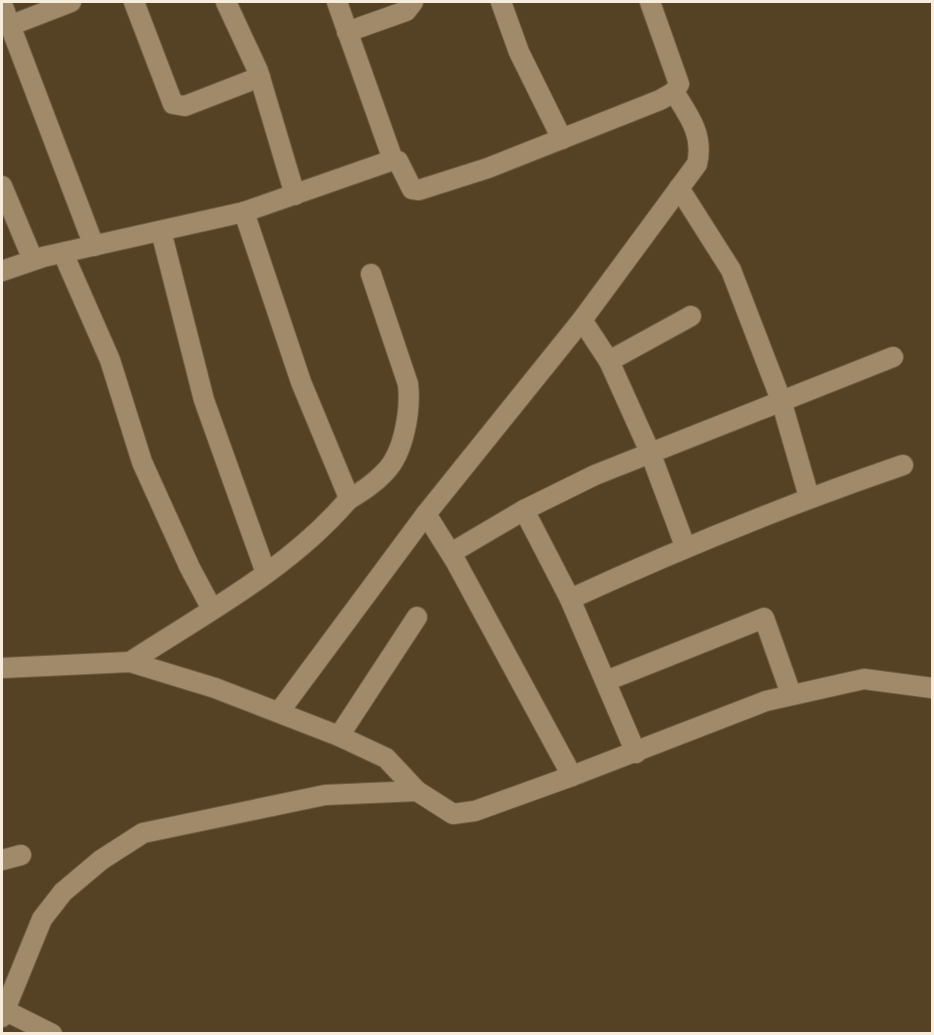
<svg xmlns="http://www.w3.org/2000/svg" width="934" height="1035" font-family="'Space Grotesk',sans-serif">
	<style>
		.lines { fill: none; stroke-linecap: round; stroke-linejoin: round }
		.minor-casing { stroke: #6f5e43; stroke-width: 22 }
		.minor { stroke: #a08a6a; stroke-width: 20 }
	</style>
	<rect width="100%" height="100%" fill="#554123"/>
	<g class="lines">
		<defs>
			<g id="minor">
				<path d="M134,2l39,102 12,2 75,-29"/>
				<path d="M226,2l32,69 37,124"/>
				<path d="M337,2l56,158"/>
				<path d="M501,2l18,50 43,87"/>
				<path d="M2,4l92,242"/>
				<path d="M9,26l62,-24"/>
				<path d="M347,32l59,-21 7,-9"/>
				<path d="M2,186l31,74"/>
				<path d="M679,188l52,82 50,130 28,97"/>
				<path d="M161,231l43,169 62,173"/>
				<path d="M63,253l47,107 32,102 48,106 22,41"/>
				<path d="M2,271l41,-14 201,-45 149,-52 5,1 14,28 7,1 69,-22 172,-68 14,-8 5,-8 -29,-82"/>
				<path d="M582,320l27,41 41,91 35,94"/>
				<path d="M609,361l82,-45"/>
				<path d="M348,500c13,-8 26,-16 37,-28 19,-19 26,-62 23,-88l-37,-110"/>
				<path d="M524,510l46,89 66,154"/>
				<path d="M426,514l30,48 116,214"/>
				<path d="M451,553l73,-43 71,-35 298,-118"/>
				<path d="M570,599c109,-50 219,-95 333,-134"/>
				<path d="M130,662c75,-49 159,-93 218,-162l-1,-7 -46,-111 -57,-170"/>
				<path d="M2,668l128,-6 85,26 124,48 47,22 31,33 36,23 22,-3 97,-35 194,-75 98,-22 68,9"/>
				<path d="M606,681l158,-63 27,76"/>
				<path d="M279,712l147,-198 156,-194 115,-156c7,-29 -8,-48 -23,-72"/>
				<path d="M339,736l78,-119"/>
				<path d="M2,860l19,-5"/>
				<path d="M4,1010l48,24"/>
				<path d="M2,1017l40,-98 21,-27 38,-32 42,-27 182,-38 92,-4"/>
			</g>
		</defs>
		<use href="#minor" class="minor-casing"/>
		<use href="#minor" class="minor"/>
	</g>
	<rect width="934" height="1035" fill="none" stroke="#f8ecdb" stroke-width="6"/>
</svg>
